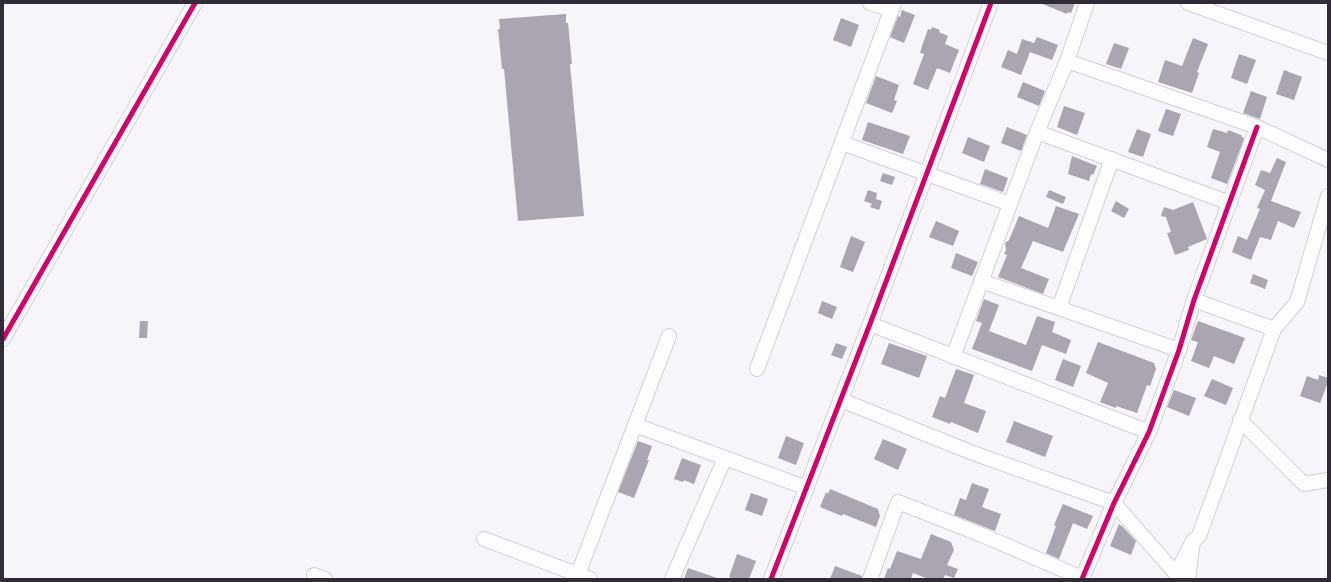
<svg xmlns="http://www.w3.org/2000/svg" width="1331" height="582" font-family="'DM Sans',sans-serif">
	<style>
		.building { fill: #aba4b1 }
		.lines { fill: none; stroke-linecap: round; stroke-linejoin: round }
		.minor-casing { stroke: #d3cfd9; stroke-width: 16 }
		.minor { stroke: #fefdfe; stroke-width: 14 }
		.cycleway-casing { stroke: #fff; stroke-width: 8 }
		.cycleway { stroke: #d6006c; stroke-width: 5 }
	</style>
	<rect width="100%" height="100%" fill="#f7f4fa"/>
	<g class="building">
		<path d="M1040,3h35l-4,10 -3,-1 -1,2z"/>
		<path d="M902,10l13,5 -11,28 -14,-6 8,-21 2,1z"/>
		<path d="M566,14v9h2l4,41h-2l14,152 -66,5 -14,-152h-2l-4,-40h2l-1,-10z"/>
		<path d="M841,18l18,7 -8,22 -18,-7z"/>
		<path d="M932,27l8,3 -1,2 9,4 -3,8 14,6 -9,23 -13,-5 -9,22 -15,-6 11,-30 -4,-1 2,-7 6,-17 3,1z"/>
		<path d="M1037,37l21,8 -6,15 -22,-8 -9,23 -20,-8 7,-17 9,4 5,-15 12,4z"/>
		<path d="M1193,38l15,6 -11,28 2,1 -7,20 -34,-11 7,-22 17,6z"/>
		<path d="M1114,43l15,5 -8,21 -15,-5z"/>
		<path d="M1239,54l17,6 -9,24 -16,-6z"/>
		<path d="M1284,70l18,7 -8,23 -18,-6z"/>
		<path d="M876,76l23,9 -5,15 3,1 -5,12 -26,-10z"/>
		<path d="M1023,82l22,9 -6,15 -22,-9z"/>
		<path d="M1251,91l16,6 -7,22 -17,-6z"/>
		<path d="M1064,106l21,7 -8,22 -20,-8z"/>
		<path d="M1166,109l15,5 -8,22 -15,-5z"/>
		<path d="M868,122l42,14 -7,18 -41,-14z"/>
		<path d="M1007,127l20,8 -6,16 -20,-8z"/>
		<path d="M1137,129l14,5 -8,23 -15,-5z"/>
		<path d="M1213,129l14,4 1,-3 13,5 3,4 -17,45 -16,-6 9,-26 -13,-5z"/>
		<path d="M968,137l22,9 -6,16 -22,-9z"/>
		<path d="M1072,156l25,10 -4,9 -2,-1 -2,7 -21,-7z"/>
		<path d="M1277,158l9,4 -15,39 30,11 -7,16 -16,-7 -7,19 -11,-3 -9,23 -19,-8 6,-16 9,4 13,-31 -3,-1 8,-18 -10,-5 6,-15 9,3z"/>
		<path d="M985,169l23,9 -5,14 -23,-8z"/>
		<path d="M883,173l12,4 -3,8 -12,-4z"/>
		<path d="M868,190l9,3 -1,6 6,2 -3,9 -9,-3 2,-3 -8,-3z"/>
		<path d="M1049,190l17,7 -3,7 -17,-7z"/>
		<path d="M1116,201l13,8 -5,9 -13,-7z"/>
		<path d="M1193,202l14,37 -19,8 1,3 -14,5 -8,-22 4,-1 -5,-15 -5,-1 3,-9 9,3z"/>
		<path d="M1056,206l23,8 -16,38 -30,-11 -12,27 28,11 -6,15 -45,-17 9,-22 -3,-1 2,-4 -1,-7 4,-3 10,-24 29,12z"/>
		<path d="M936,221l23,10 -6,15 -24,-9z"/>
		<path d="M851,236l14,6 -12,30 -13,-5z"/>
		<path d="M956,253l22,9 -6,14 -21,-8z"/>
		<path d="M1253,274l15,6 -3,9 -15,-6z"/>
		<path d="M984,299l15,6 -10,26 37,14 11,-29 18,6 -3,10 19,8 -5,14 -24,-9 -10,26 -60,-22 10,-26 -6,-2z"/>
		<path d="M822,301l15,6 -5,12 -14,-6z"/>
		<path d="M140,321h8l-1,17h-8z"/>
		<path d="M1198,321l47,17 -11,26 -20,-8 -5,12 -18,-7 7,-19 -7,-2z"/>
		<path d="M1098,342l56,21 2,6 -6,17 -3,-1 -10,28 -21,-7v2l-16,-6 8,-19 -22,-10z"/>
		<path d="M836,343l11,4 -5,12 -11,-4z"/>
		<path d="M889,343l38,13 -8,22 -38,-14z"/>
		<path d="M1063,359l18,7 -8,21 -18,-7z"/>
		<path d="M956,369l18,6 -10,28 22,8 -8,22 -27,-11 -1,2 -18,-7 8,-21 5,2z"/>
		<path d="M1319,375l9,3v4l-8,21 -20,-7 7,-20 11,4z"/>
		<path d="M1212,379l21,9 -7,17 -22,-9z"/>
		<path d="M1174,390l22,8 -7,18 -22,-9z"/>
		<path d="M1014,421l39,15 -8,21 -39,-15z"/>
		<path d="M786,436l18,7 -8,22 -18,-7z"/>
		<path d="M883,439l24,10 -9,21 -24,-11z"/>
		<path d="M638,441l14,5 -5,14h2l-15,38 -16,-6z"/>
		<path d="M682,458l19,7 -7,19 -10,-4 -1,2 -9,-3z"/>
		<path d="M972,483l17,6 -7,18 19,7 -6,17 -41,-16 6,-17 6,2z"/>
		<path d="M830,489l48,20 2,7 -4,11 -33,-13 -1,2 -22,-9 6,-15 2,2z"/>
		<path d="M751,493l17,6 -6,17 -17,-6z"/>
		<path d="M1063,504l30,12 -6,13 -14,-6 -14,36 -13,-6 10,-27 -2,-1z"/>
		<path d="M1119,524l3,2 14,15 -5,14 -21,-9z"/>
		<path d="M931,534l20,8 3,8 -7,15 11,4 -4,9 -9,-3 -2,4h-15l-15,-6 -2,6h-27l4,-11 2,1 7,-18 24,8z"/>
		<path d="M737,554l19,7 -7,18h-14l-6,-2z"/>
		<path d="M835,566l27,10v3h-32z"/>
		<path d="M688,568l29,10v1h-33z"/>
	</g>
	<g class="lines">
		<defs>
			<g id="minor">
				<path d="M870,3l22,7"/>
				<path d="M1188,3l140,50"/>
				<path d="M1067,61l190,66 71,33"/>
				<path d="M1037,132l193,71"/>
				<path d="M842,143l168,61"/>
				<path d="M981,281l198,69"/>
				<path d="M1194,300l80,29"/>
				<path d="M1059,308l53,-149"/>
				<path d="M870,324l279,108"/>
				<path d="M3,339l192,-336"/>
				<path d="M953,357l84,-225 30,-71 20,-58"/>
				<path d="M757,369l137,-366"/>
				<path d="M841,400l132,53 141,50 62,71 17,-33"/>
				<path d="M1240,420l64,64 24,-4"/>
				<path d="M635,425l172,63"/>
				<path d="M484,539l106,40"/>
				<path d="M578,574l91,-238"/>
				<path d="M314,575l11,4"/>
				<path d="M672,579l53,-121"/>
				<path d="M771,579l99,-255 121,-321"/>
				<path d="M870,579l28,-77 84,33 100,43"/>
				<path d="M1082,579l32,-76 35,-71 30,-82 15,-50 63,-173"/>
				<path d="M1188,579l5,-38 6,-5 75,-207 23,-27 31,-106"/>
			</g>
		</defs>
		<use href="#minor" class="minor-casing"/>
		<use href="#minor" class="minor"/>
		<defs>
			<g id="cycleway">
				<path d="M3,339l192,-336"/>
				<path d="M771,579l99,-255 121,-321"/>
				<path d="M1082,579l32,-76 35,-71 30,-82 15,-50 63,-173"/>
			</g>
		</defs>
		<use href="#cycleway" class="cycleway-casing"/>
		<use href="#cycleway" class="cycleway"/>
	</g>
	<rect width="1331" height="582" fill="none" stroke="#312b38" stroke-width="8"/>
</svg>
